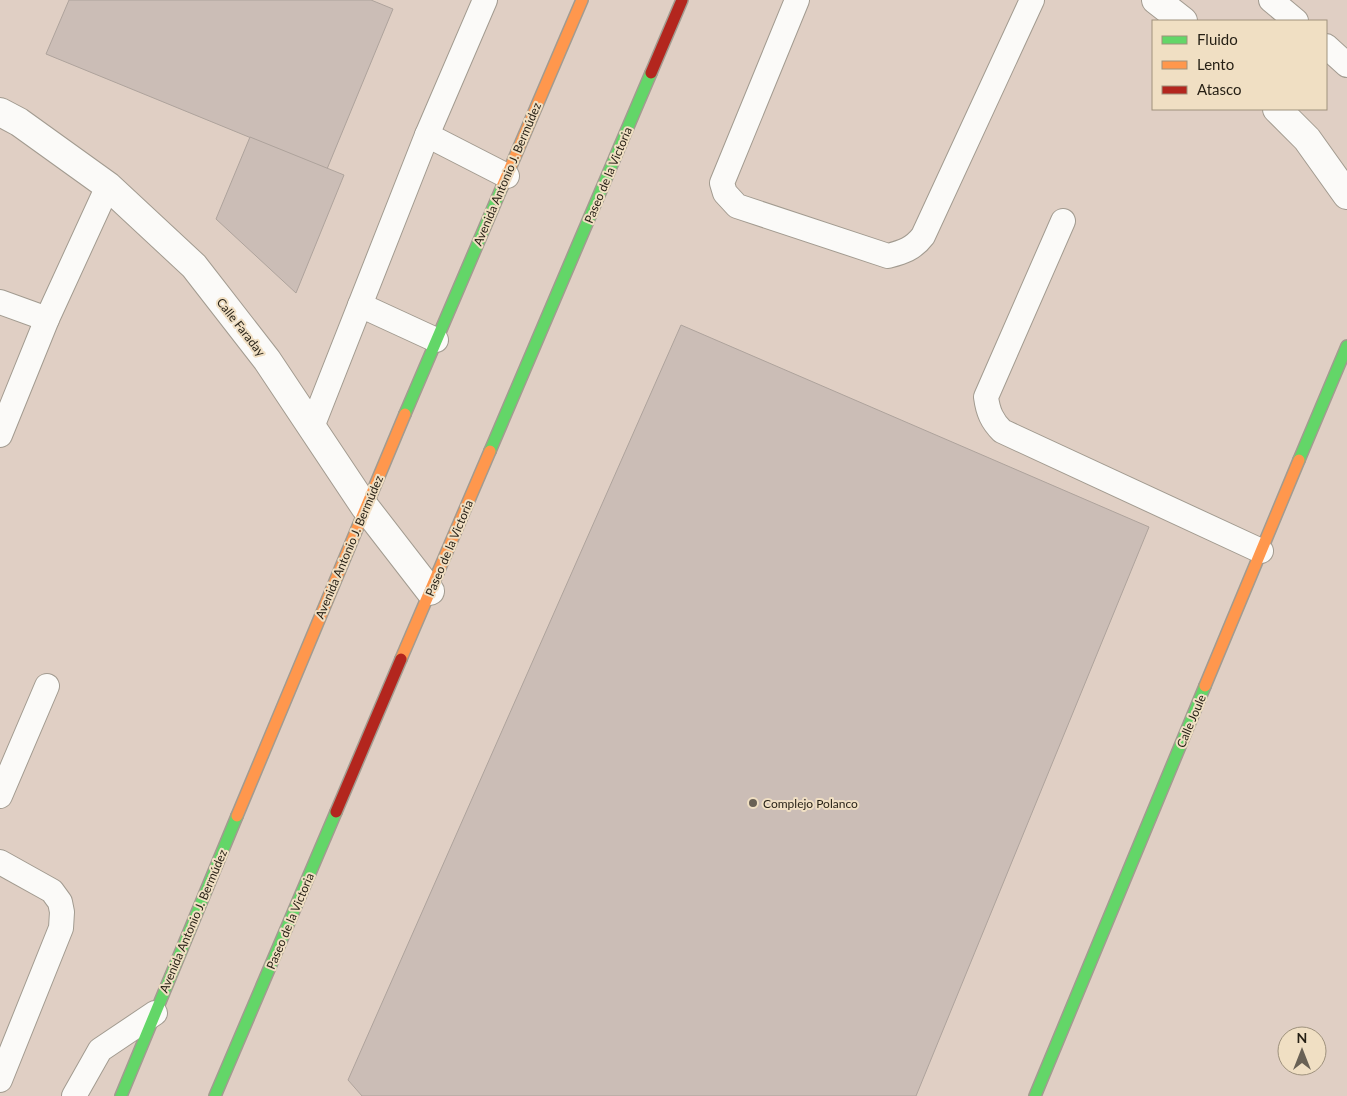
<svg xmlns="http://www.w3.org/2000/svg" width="1347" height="1096" font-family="Lato,sans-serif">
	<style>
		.industrial { fill: #e0cfc4; fill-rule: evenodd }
		.building { fill: #cbbdb6; stroke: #aea39c }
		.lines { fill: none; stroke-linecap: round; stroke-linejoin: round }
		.lane-casing { stroke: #a29b90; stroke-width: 26 }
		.street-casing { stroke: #a29b90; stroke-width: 30 }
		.fast-casing { stroke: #a29b90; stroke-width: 14 }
		.slow-casing { stroke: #a29b90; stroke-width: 14 }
		.jam-casing { stroke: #a29b90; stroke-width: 14 }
		.lane { stroke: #fbfaf8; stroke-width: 24 }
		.street { stroke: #fbfaf8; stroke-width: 28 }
		.fast { stroke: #63d668; stroke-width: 11 }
		.slow { stroke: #ff974d; stroke-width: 11 }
		.jam { stroke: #b3261e; stroke-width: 11 }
		.poi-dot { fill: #696155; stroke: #f0dfc3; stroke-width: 2 }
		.labels { text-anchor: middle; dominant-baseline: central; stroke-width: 4; stroke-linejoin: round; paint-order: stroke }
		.street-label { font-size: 12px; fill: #251f14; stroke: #f0dfc3 }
		.poi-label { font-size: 12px; fill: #251f14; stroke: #f0dfc3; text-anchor: start }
	</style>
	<rect width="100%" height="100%" fill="#e6dcce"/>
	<path class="industrial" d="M0,0h1347v1096h-1347zM1153,21h173v88h-173zM1287,1036h30v30h-30z"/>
	<g class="building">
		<path d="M69,0h302l22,9 -66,160 -281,-115z"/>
		<path d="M250,137l94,38 -48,118 -80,-74z"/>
		<path d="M681,325l468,202 -233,569h-554l-14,-16z"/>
	</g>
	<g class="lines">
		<defs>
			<g id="lane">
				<path d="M797,0l-75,183 3,10 12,13 151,50c15,-4 25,-7 35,-20l109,-236"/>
				<path d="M1271,0l25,21"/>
				<path d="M1326,46l21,19"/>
				<path d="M427,135l80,41"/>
				<path d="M1063,221l-77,176c2,15 6,24 16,34l259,120"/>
				<path d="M0,302l47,17"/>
				<path d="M360,305l76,35"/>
				<path d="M312,427l115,-292 58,-135"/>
				<path d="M0,435l47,-116 61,-133"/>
				<path d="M0,796l47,-110"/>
				<path d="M0,862l52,29 8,11 2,10 -1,16 -61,152"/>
				<path d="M74,1096l26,-46 55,-37"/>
			</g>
			<g id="street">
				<path d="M1156,0l27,21"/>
				<path d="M1277,109l30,30 40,56"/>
				<path d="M0,112l19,10 89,64 86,80 73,94 98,147 65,84"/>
			</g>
			<g id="fast">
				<path d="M405,414l97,-227"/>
				<path d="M490,451l161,-378"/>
				<path d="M1299,460l48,-114"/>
				<path d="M121,1096l116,-280"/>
				<path d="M215,1096l121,-284"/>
				<path d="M1035,1096l170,-410"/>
			</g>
			<g id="slow">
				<path d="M502,187l80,-187"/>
				<path d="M401,659l89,-208"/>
				<path d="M1205,686l94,-226"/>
				<path d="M237,816l168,-402"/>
			</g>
			<g id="jam">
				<path d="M651,73l31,-73"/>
				<path d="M336,812l65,-153"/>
			</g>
		</defs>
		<use href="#lane" class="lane-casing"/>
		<use href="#street" class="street-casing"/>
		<use href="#fast" class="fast-casing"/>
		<use href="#slow" class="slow-casing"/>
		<use href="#jam" class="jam-casing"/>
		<use href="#lane" class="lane"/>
		<use href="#street" class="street"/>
		<use href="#fast" class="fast"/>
		<use href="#slow" class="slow"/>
		<use href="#jam" class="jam"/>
	</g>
	<circle class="poi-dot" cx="753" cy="803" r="5"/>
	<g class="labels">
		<g class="street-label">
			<text transform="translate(507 174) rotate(-67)">Avenida Antonio J. Bermúdez</text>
			<text transform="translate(608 175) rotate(-67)">Paseo de la Victoria</text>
			<text transform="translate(241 327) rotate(52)">Calle Faraday</text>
			<text transform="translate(349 547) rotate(-67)">Avenida Antonio J. Bermúdez</text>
			<text transform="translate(449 548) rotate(-67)">Paseo de la Victoria</text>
			<text transform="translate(1191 721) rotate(-67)">Calle Joule</text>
			<text transform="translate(193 921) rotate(-67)">Avenida Antonio J. Bermúdez</text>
			<text transform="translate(290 921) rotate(-67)">Paseo de la Victoria</text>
		</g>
		<g class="poi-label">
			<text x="763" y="803">Complejo Polanco</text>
		</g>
	</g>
	<rect x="1152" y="20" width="175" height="90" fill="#f0dfc3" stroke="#9f927d"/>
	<rect x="1162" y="36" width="25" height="8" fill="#63d668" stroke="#9f927d"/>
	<text x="1197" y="45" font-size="15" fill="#251f14">Fluido</text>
	<rect x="1162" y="61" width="25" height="8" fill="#ff974d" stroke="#9f927d"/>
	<text x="1197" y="70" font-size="15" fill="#251f14">Lento</text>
	<rect x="1162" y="86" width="25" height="8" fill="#b3261e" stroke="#9f927d"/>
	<text x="1197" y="95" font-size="15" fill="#251f14">Atasco</text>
	<g transform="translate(1302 1051)"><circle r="24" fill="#f0dfc3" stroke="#9f927d"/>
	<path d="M0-4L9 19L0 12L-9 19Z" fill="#696155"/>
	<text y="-8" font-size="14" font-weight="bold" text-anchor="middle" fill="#251f14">N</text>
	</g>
</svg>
